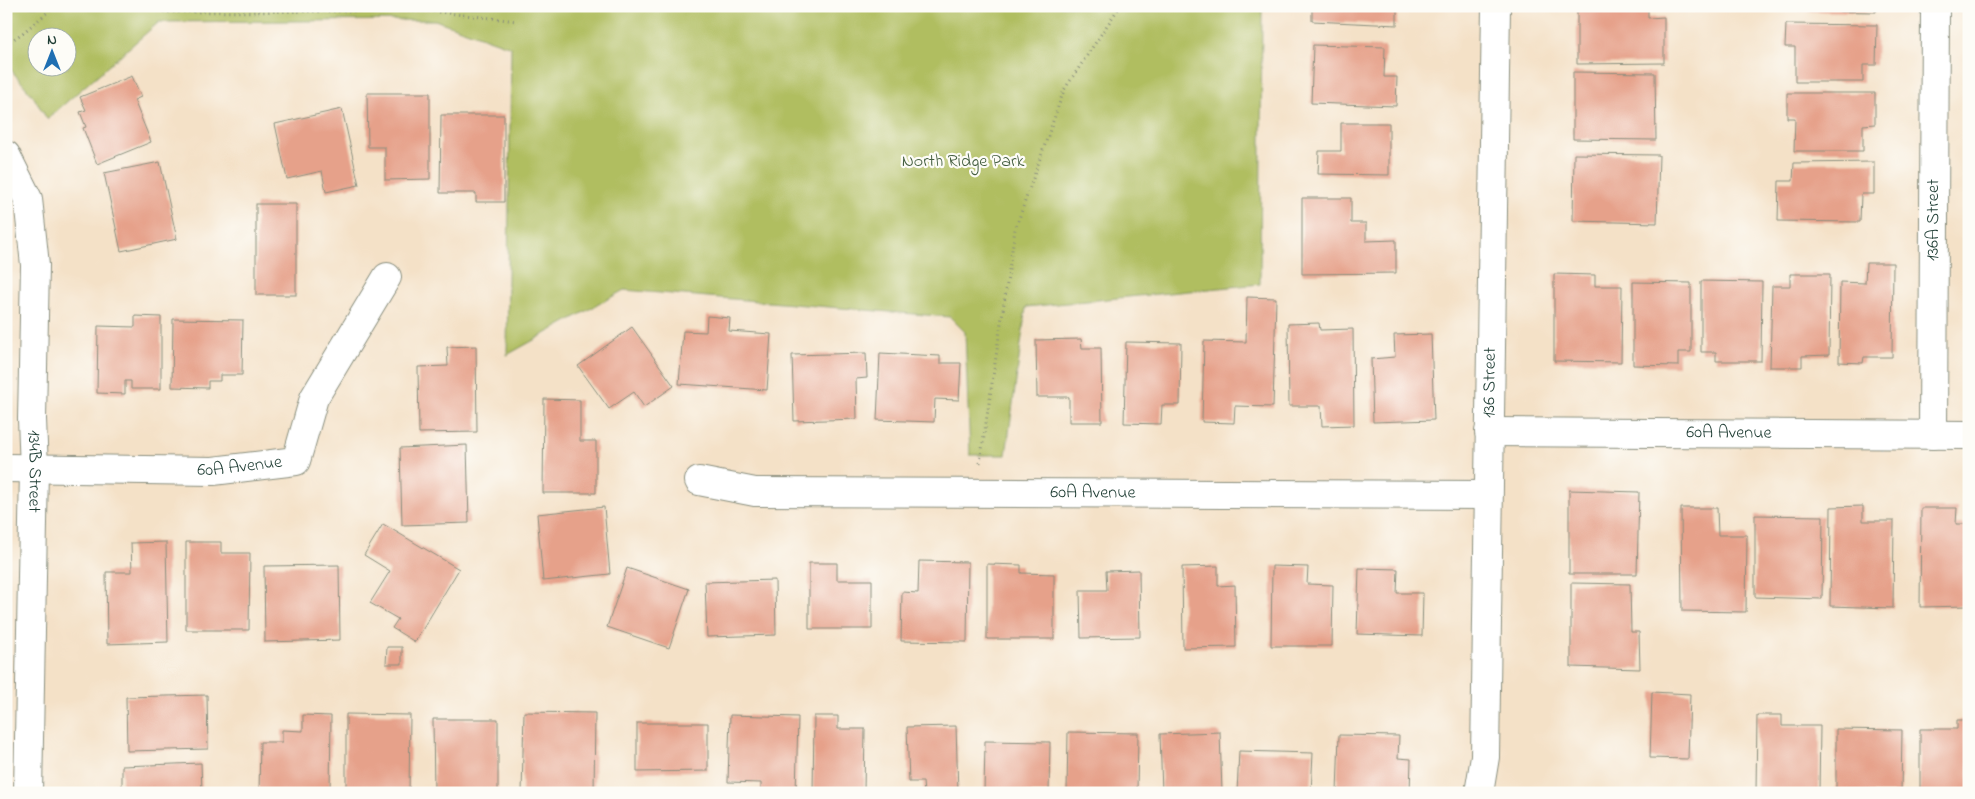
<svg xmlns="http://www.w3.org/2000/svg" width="1975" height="799" font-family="'Indie Flower',sans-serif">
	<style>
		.green { fill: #b0be60; stroke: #687e4a; fill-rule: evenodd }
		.building { fill: #e6a18a }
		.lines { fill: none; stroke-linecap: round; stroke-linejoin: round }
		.minor-casing { stroke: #8a8f7e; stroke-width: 30 }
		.path { stroke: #8a8f7e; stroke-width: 3; stroke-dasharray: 1 4; stroke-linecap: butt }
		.minor { stroke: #fff; stroke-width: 28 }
		.labels { text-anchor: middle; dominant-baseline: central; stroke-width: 4.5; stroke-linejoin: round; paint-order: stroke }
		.park-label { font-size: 18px; fill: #435d3f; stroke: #fdfcf7 }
		.street-label { font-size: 18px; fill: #1f3d34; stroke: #fdfcf7 }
	</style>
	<rect width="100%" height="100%" fill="#fdfcf7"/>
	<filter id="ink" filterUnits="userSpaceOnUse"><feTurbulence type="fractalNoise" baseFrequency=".02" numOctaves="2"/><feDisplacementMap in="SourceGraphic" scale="10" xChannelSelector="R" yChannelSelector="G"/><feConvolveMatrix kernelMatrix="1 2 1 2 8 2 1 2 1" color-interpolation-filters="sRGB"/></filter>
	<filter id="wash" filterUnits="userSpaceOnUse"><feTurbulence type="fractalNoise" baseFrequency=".0096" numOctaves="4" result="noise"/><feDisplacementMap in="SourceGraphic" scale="20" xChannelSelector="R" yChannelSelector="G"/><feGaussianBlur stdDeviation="1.12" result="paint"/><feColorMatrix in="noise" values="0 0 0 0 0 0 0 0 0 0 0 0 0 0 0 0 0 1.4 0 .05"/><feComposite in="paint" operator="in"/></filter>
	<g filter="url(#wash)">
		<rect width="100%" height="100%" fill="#f4e1c7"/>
		<path class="green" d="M6,6h1256l-2,278 -234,23 -20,148h-36l-5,-123 -15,-15 -326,-27 -117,65 4,-308 -76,-27 -276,2 -112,97 -14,-23 -27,-32zM38,38h30v30h-30z"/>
		<g id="blocks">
			<g class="building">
				<path d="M1312,6h85v19l-85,-4z"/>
				<path d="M1577,6h71v12l16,-1v46l-87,1z"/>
				<path d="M1797,6h79v6l-79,-1z"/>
				<path d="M1786,24l91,1 -1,40h-13v17h-68v-35h-10z"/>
				<path d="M1313,45l72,2 -1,30h13l-1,29 -85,-3z"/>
				<path d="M1573,72l82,1 1,67 -83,-1z"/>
				<path d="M132,76l9,21 -7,3 17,42 -54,22 -14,-36 3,-1 -6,-15 6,-2 -6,-13z"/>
				<path d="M367,93h63v86l-45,1v-33h-17z"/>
				<path d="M1787,93h88v31l-12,1v26h-69l1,-33h-8z"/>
				<path d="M342,109l17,76 -33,7 -4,-21 -35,8 -12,-55z"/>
				<path d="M441,115h63v87h-28v-9h-36z"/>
				<path d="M1341,123h48v52l-71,-1 1,-23h22z"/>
				<path d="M1574,154l85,1 -2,68 -84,-2z"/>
				<path d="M160,162l17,77 -56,12 -17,-78z"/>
				<path d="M1874,162v32h-13l-1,28 -82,-1 1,-40h14l1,-18z"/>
				<path d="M1302,198h49v25h15v18l30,-1v33l-94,1z"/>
				<rect x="256" y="204" width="40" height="91"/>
				<path d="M1866,263h27l-1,94h-28l-1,6 -24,-1 1,-80 25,1z"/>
				<path d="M1554,274l41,1v11h27l-1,76 -67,-1z"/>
				<path d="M1790,274h40l-1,81 -27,1v11h-32l2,-81h18z"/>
				<path d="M1701,281l61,1 -1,79h-45v-9h-15z"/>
				<path d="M1633,282l58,1v69h-13v14l-45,-1z"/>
				<path d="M1247,297l29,1 -3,109 -38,-1 -1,17 -32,-1 2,-81 42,1z"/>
				<path d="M135,316l26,1v72h-30v-8h-6v13l-28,-1 1,-67 37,1z"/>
				<path d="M707,316l23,2 -1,13 42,3 -4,56 -88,-6 4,-53 23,1z"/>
				<path d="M173,319l70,1 -1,55h-22v6h-12v7l-36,-1z"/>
				<path d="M1319,323l1,7 33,-1 1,96 -32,1 -1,-20h-32l-1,-82z"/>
				<path d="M632,327l42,59 -30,21 -10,-15 -25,17 -31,-43z"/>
				<path d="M1431,334l3,86 -61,2 -2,-63 24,-2 -1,-22z"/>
				<path d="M1081,339l1,9h19l1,74h-33v-25h-32l-1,-57z"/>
				<path d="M1126,342l55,1 -1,62h-18l-1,19 -37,-1z"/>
				<path d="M476,346l1,86 -58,1 -1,-66 30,-1 -1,-19z"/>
				<path d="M866,353l1,25 -11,1 1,40 -63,2 -2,-66z"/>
				<path d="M880,353l60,3v7h21l-2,37 -24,-1 -1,23 -57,-2z"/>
				<path d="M544,399l36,1v41h16v52h-53z"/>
				<path d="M467,445l2,78 -67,2 -2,-77z"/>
				<path d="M1569,490l70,2 -2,82h-68z"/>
				<path d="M1863,506v15h31l-1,87 -63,-2 1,-99z"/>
				<path d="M604,507l6,67 -67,7 -6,-67z"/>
				<path d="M1681,508h36l1,27h29l-1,77 -64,-1z"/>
				<path d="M1921,508h36l-1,16h13v82l-49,1z"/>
				<path d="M1755,515l68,1 -1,83 -67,-2z"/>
				<path d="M383,524l76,45 -44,73 -23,-14 6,-9 -28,-16 20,-32 -26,-16z"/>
				<path d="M166,542l2,100 -61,2 -1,-72h26l-1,-29z"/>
				<path d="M186,542h35v11h29l-1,77h-63z"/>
				<path d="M919,561l49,1 -1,80 -66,-1 1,-49 16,1z"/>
				<path d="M809,563h28v17h35v49h-63z"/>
				<path d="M987,564l34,1v8l33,1v65h-67z"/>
				<path d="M339,565l1,75 -75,2 -1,-76z"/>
				<path d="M1218,566v20l17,-1 1,62 -53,1 -1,-81z"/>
				<path d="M1272,566l36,1 -1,17 26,1 -1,61h-61z"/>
				<path d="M627,568l62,21 -20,59 -62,-21z"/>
				<path d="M1359,568l39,1 -1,24h26l-1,43 -65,-2z"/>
				<path d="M1139,570l1,67 -59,1 -1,-48h27l-1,-19z"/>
				<path d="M775,580l1,55 -69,2 -2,-55z"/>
				<path d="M1571,583l59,1 1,48h8l1,37 -69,-2z"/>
				<path d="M387,647h15v17h-16z"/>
				<path d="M1652,692l38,2 -2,65 -38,-1z"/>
				<path d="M207,695l1,54 -81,2 -1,-54z"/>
				<path d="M524,712l71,1 -1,80h-72z"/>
				<path d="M346,714l64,1 -1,78h-63z"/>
				<path d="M303,715l28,1 -1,77h-71l1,-51h22v-12l21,1z"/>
				<path d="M730,715l68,2 -2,76h-35v-10l-33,-1z"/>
				<path d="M1757,715h25v11h38l-1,67h-63z"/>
				<path d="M814,716h24v13h27l-1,64h-51z"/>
				<path d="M433,719h65v74h-64z"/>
				<path d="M1957,720h12v73h-49v-64h37z"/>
				<path d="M637,723h71v48l-71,1z"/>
				<path d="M956,726l2,67h-34l-1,-11h-14l-2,-55z"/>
				<path d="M1836,729l66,1 -1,63h-65z"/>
				<path d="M1068,732l70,1 -1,60h-70z"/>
				<path d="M1220,732l2,61h-60l-2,-59z"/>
				<path d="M1339,735l60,1 -1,22 13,1 -1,34h-73z"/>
				<path d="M985,741l65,1 -1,51h-65z"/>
				<path d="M1239,751l74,2 -2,40h-74z"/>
				<path d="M201,763l1,30h-80v-27z"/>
			</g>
		</g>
	</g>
	<g filter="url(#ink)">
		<use href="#blocks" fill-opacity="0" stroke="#8a8f7e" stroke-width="1"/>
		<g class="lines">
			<defs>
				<g id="minor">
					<path id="s1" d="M6,155l22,44 7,66 -3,154 2,50 -6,324"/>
					<path id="s2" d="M1489,432l480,3"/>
					<path id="s3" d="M1933,435l2,-429"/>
					<path id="s4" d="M6,468l207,3 83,-10 18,-63 73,-121"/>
					<path id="s5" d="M699,481l56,11 733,3"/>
					<path id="s6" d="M1479,793l6,-36 11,-751"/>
				</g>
			</defs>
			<use href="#minor" class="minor-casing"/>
			<g class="path">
				<path d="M139,6l28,6 262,-1 88,10"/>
				<path d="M6,44l18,-12 31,-26"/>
				<path d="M980,463l35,-233 49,-140 56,-84"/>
			</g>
			<use href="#minor" class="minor"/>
		</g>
	</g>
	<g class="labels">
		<g class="park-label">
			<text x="963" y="162">North Ridge Park</text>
		</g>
		<g class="street-label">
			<text stroke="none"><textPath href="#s3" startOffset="215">136A Street</textPath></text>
			<text stroke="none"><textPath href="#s6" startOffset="411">136 Street</textPath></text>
			<text stroke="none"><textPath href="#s2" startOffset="240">60A Avenue</textPath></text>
			<text stroke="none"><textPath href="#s4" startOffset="234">60A Avenue</textPath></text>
			<text stroke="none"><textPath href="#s1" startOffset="322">134B Street</textPath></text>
			<text stroke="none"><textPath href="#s5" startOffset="395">60A Avenue</textPath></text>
		</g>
	</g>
	<rect width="1975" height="799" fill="none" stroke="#fdfcf7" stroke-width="25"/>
	<g transform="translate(52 52)"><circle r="24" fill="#fdfcf7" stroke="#a4b0a9"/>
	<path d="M0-4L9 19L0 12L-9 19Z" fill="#1f6fb2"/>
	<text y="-8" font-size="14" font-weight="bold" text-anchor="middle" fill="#1f3d34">N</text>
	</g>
</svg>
